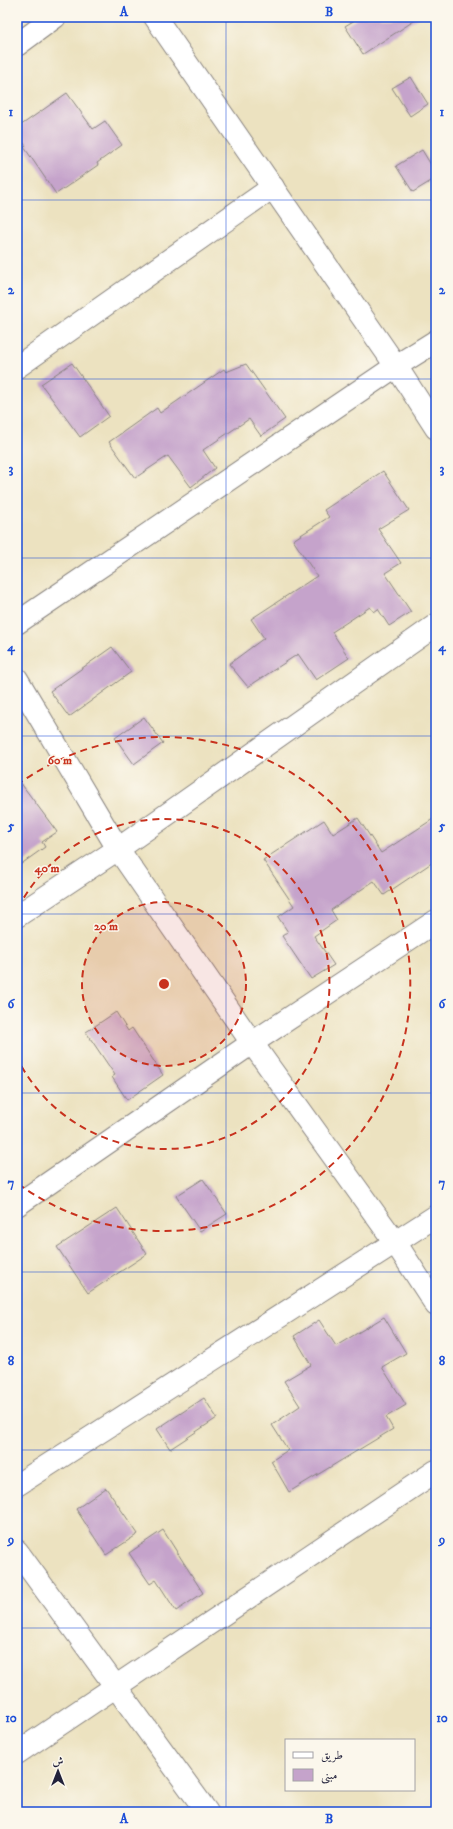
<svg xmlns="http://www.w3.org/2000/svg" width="453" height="1829" font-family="'IM FELL DW Pica',Amiri,serif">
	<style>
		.building { fill: #c5a3cb }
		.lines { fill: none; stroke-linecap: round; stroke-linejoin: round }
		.street-casing { stroke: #87827e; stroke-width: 24 }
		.secondary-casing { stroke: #87827e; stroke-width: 24 }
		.street { stroke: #fff; stroke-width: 22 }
		.secondary { stroke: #fff; stroke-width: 22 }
		.grid { fill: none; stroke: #1d4ed8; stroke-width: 1; stroke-opacity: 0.55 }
		.ring { fill: none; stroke: #c8321e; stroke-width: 2; stroke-dasharray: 7 5 }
		.centre { fill: #c8321e; stroke: #fbf7ec; stroke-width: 2 }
		.ring-label { font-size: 12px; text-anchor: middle; font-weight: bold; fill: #c8321e; stroke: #fbf7ec; stroke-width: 3; stroke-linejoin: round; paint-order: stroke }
		.neatline { fill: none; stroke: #1d4ed8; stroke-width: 1.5 }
		.grid-label { font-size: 13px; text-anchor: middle; font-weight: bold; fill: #1d4ed8 }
	</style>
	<rect width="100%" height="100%" fill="#fbf7ec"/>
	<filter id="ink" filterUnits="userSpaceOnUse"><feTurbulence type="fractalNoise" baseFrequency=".025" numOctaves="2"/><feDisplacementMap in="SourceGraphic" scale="8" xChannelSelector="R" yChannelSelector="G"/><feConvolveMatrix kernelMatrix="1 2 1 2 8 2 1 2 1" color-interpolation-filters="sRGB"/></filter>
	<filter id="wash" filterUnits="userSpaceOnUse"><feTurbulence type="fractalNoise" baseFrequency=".012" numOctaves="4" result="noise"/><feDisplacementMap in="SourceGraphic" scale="16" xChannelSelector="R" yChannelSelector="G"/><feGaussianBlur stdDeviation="0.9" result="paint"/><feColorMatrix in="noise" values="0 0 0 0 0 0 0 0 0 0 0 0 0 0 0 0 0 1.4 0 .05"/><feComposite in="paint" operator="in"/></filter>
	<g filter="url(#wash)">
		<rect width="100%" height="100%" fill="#ece2c0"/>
		<g id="blocks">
			<g class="building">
				<path d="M360,17h60l-57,37 -18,-28z"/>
				<path d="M411,77l17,27 -18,12 -18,-28z"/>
				<path d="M67,93l26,36 12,-8 17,24 -25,18 1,2 -42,29 -32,-47 2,-1 -9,-12v-6z"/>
				<path d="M422,150l14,23v5l-23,14 -17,-26z"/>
				<path d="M72,363l37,53 -29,21 -39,-53z"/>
				<path d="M246,364l39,55 -24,17 -12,-17 -46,31 12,18 -24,19 -23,-31 -33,22 -26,-36 48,-34 3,5 64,-44 2,3z"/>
				<path d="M383,471l26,39 -31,19 23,34 -16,10 26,39 -22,14 -11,-17 -4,3 -4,-5 -38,25 17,26 -33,22 -18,-26 -50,33 -19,-23 35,-26 -13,-19 66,-43 -24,-36 36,-23 -5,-7z"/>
				<path d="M112,647l19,25 -62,45 -19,-26z"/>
				<path d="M144,717l19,26 -29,21 -19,-26z"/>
				<path d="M17,778l40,54 -15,10 3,5 -28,20z"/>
				<path d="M436,817v43l-52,35 -10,-14 -43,29 6,10 -23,16 20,29 -23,14 -29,-43 6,-4 -10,-15 16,-11 -31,-46 61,-40 9,14 25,-16 23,35z"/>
				<path d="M116,1012l12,19 4,-3 31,47 -36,25 -15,-23 3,-2 -29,-43z"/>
				<path d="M203,1179l24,35 -27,17 -24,-35z"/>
				<path d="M117,1208l30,46 -59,39 -31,-46z"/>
				<path d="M384,1317l22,36 -24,14 24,38 -20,12 7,12 -104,63 -18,-31 17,-11 -16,-25 28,-19 -16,-25 27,-16 -17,-29 25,-16 17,26z"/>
				<path d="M204,1398l13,20 -47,31 -13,-20z"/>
				<path d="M106,1488l32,46 -32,21 -30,-46z"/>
				<path d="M163,1530l40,63 -27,18 -20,-31 -6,4 -21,-31z"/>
			</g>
		</g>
	</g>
	<g filter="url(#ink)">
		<use href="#blocks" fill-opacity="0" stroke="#87827e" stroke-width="1"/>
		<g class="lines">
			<defs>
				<g id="street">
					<path d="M155,17l241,349 40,62"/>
					<path d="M17,45l38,-28"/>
					<path d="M17,367l256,-180"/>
					<path d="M17,623l379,-257 40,-25"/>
					<path d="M17,679l101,170 134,194 143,199 41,63"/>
					<path d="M17,1205l235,-162 184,-122"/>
					<path d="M17,1485l419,-269"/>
					<path d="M17,1551l190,261"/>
					<path d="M17,1753l419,-282"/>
				</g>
				<path id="secondary" d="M17,916l101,-67 318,-224"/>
			</defs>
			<use href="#street" class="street-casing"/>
			<use href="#secondary" class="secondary-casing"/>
			<use href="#street" class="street"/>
			<use href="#secondary" class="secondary"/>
		</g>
	</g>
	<path class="grid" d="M226,17v1795M17,200h419M17,379h419M17,558h419M17,736h419M17,914h419M17,1093h419M17,1272h419M17,1450h419M17,1628h419"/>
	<circle cx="164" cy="984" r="82" fill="#c8321e" fill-opacity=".12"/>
	<g class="ring">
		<circle cx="164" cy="984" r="82"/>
		<path d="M18 908A165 165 0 1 1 18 1060"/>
		<path d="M17 785A247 247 0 1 1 17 1183"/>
	</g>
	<circle cx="164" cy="984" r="6" class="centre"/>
	<g class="ring-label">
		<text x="60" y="764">60 m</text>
		<text x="47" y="872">40 m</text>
		<text x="106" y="930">20 m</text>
	</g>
	<rect width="453" height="1829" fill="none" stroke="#fbf7ec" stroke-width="44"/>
	<rect x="285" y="1739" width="130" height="52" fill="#fbf7ec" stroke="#a4a2a5"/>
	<rect x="293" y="1752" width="20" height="6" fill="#ffffff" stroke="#a4a2a5"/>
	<text x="321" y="1759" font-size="12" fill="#22223b">طريق</text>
	<rect x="293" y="1769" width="20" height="12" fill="#c5a3cb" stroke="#a4a2a5"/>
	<text x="321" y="1779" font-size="12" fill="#22223b">مبنى</text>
	<g transform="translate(58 1771)" stroke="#fbf7ec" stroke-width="3" paint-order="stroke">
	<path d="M0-3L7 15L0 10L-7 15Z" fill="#22223b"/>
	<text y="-6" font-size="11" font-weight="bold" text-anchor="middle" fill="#22223b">ش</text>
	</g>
	<rect x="22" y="22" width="409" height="1785" class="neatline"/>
	<g class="grid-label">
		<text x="124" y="16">A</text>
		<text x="329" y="16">B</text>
		<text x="11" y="116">1</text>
		<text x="442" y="116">1</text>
		<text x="11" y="294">2</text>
		<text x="442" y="294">2</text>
		<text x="11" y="473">3</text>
		<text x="442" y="473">3</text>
		<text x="11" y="651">4</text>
		<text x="442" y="651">4</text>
		<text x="11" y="830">5</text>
		<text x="442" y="830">5</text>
		<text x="11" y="1008">6</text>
		<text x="442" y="1008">6</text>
		<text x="11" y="1187">7</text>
		<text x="442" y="1187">7</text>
		<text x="11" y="1365">8</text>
		<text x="442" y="1365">8</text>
		<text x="11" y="1544">9</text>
		<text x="442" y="1544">9</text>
		<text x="11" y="1722">10</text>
		<text x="442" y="1722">10</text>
		<text x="124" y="1823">A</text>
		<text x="329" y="1823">B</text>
	</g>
</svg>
